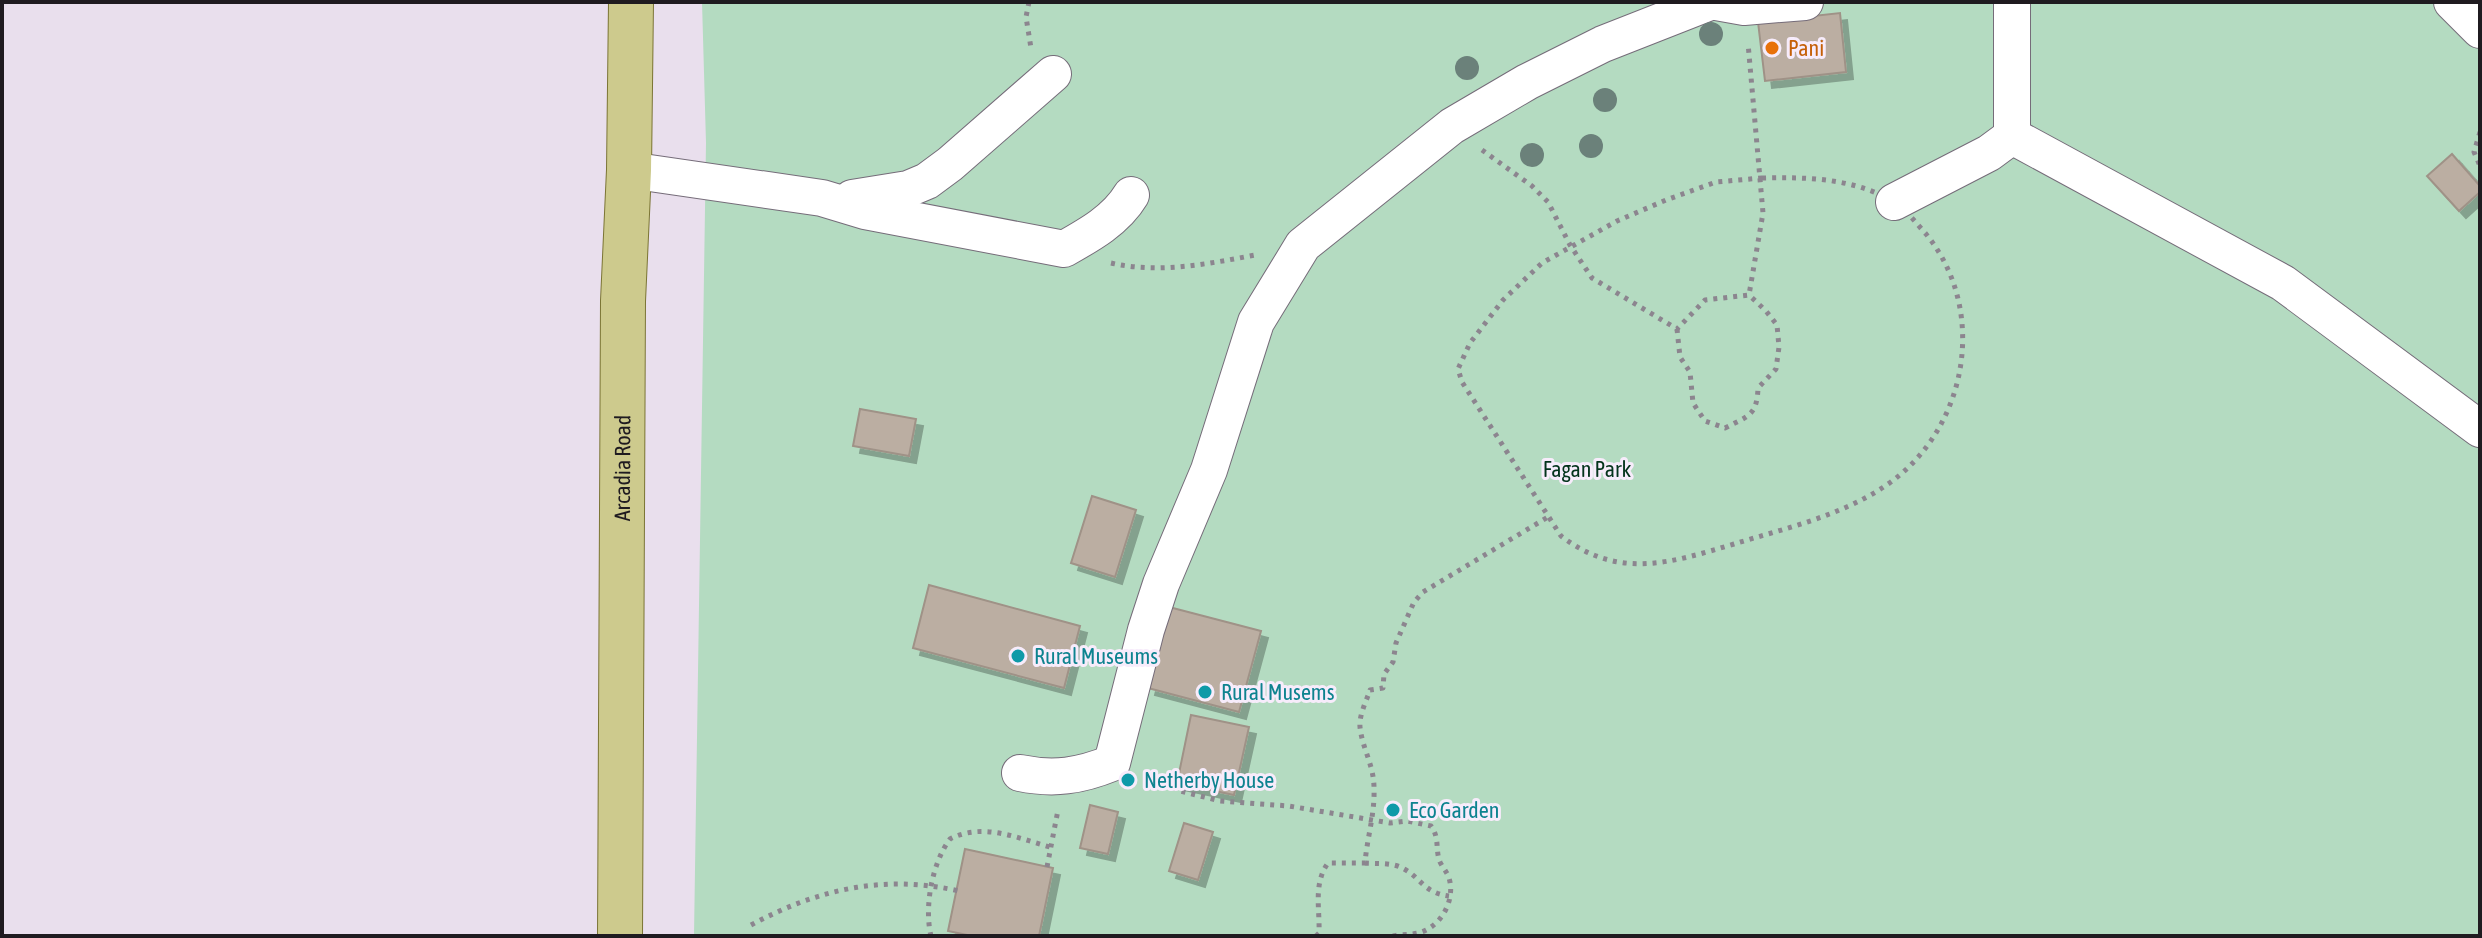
<svg xmlns="http://www.w3.org/2000/svg" width="2482" height="938" font-family="'Asap Condensed',sans-serif">
	<style>
		.green { fill: #b4dbc1 }
		.building { fill: #bbaea2; stroke: #9f9287; stroke-width: 2; filter: url(#shadow) }
		.lines { fill: none; stroke-linecap: round; stroke-linejoin: round }
		.minor-casing { stroke: #756c79; stroke-width: 38 }
		.major-casing { stroke: #7b7535; stroke-width: 46 }
		.path { stroke: #8c858f; stroke-width: 5; stroke-dasharray: 4 6; stroke-linecap: butt }
		.minor { stroke: #fff; stroke-width: 36 }
		.major { stroke: #cdca8d; stroke-width: 44 }
		.tree { fill: #6b817a }
		.food-dot { fill: #e8710a; stroke: #f7ecfb; stroke-width: 3 }
		.culture-dot { fill: #0f9aa8; stroke: #f7ecfb; stroke-width: 3 }
		.labels { text-anchor: middle; dominant-baseline: central; stroke-width: 6; stroke-linejoin: round; paint-order: stroke }
		.food-label { font-size: 22px; fill: #c56008; stroke: #f7ecfb; text-anchor: start }
		.street-label { font-size: 22px; fill: #1f1b20; stroke: #f7ecfb }
		.park-label { font-size: 22px; fill: #04341c; stroke: #f7ecfb }
		.culture-label { font-size: 22px; fill: #0d838f; stroke: #f7ecfb; text-anchor: start }
	</style>
	<defs>
		<filter id="shadow"><feDropShadow dx="7" dy="7" stdDeviation="0" flood-color="#0004"/></filter>
	</defs>
	<rect width="100%" height="100%" fill="#e9dfed"/>
	<path class="green" d="M702,2h1778v934h-1786l12,-793z"/>
	<g class="building">
		<path d="M1840,13l6,59 -81,9 -7,-59z"/>
		<path d="M2452,154l28,32v6l-21,19 -32,-35z"/>
		<path d="M860,409l56,10 -7,37 -56,-10z"/>
		<path d="M1092,496l44,14 -21,67 -44,-14z"/>
		<path d="M929,585l151,41 -16,62 -151,-40z"/>
		<path d="M1169,607l92,24 -22,81 -91,-24z"/>
		<path d="M1191,715l58,12 -15,68 -57,-12z"/>
		<path d="M1090,805l28,7 -10,42 -28,-6z"/>
		<path d="M1184,823l29,9 -15,48 -29,-9z"/>
		<path d="M965,849l88,19 -14,68h-67l-24,-5z"/>
	</g>
	<g class="lines">
		<defs>
			<g id="minor">
				<path d="M1716,2l28,5 61,-5"/>
				<path d="M2012,2v134l271,147 197,146"/>
				<path d="M2452,2l28,28"/>
				<path d="M629,170l193,28 43,13 199,38c25,-14 52,-29 67,-54"/>
				<path d="M852,198l56,-9 19,-8 23,-17 103,-90"/>
				<path d="M1894,202l95,-49 23,-17"/>
				<path d="M1020,773c34,7 60,3 92,-10l34,-133 15,-46 48,-114 47,-148 47,-77 149,-119 75,-44 76,-38 107,-42"/>
			</g>
			<g id="major">
				<path id="s1" d="M620,936l3,-635 6,-131 2,-168"/>
			</g>
		</defs>
		<use href="#minor" class="minor-casing"/>
		<use href="#major" class="major-casing"/>
		<g class="path">
			<path d="M1029,2l-3,15 5,31"/>
			<path d="M2480,132l-6,20 6,14"/>
			<path d="M1482,150l50,36 16,16 22,43 22,33 85,51 28,-29 44,-5 14,-82 -15,-170"/>
			<path d="M1762,178c46,-1 88,0 129,22 14,8 25,23 35,34 59,72 44,181 -25,240 -46,39 -112,53 -167,70 -64,19 -115,36 -173,-8l-99,-154 -4,-13 12,-26 33,-43 39,-37 75,-42 49,-21 50,-18z"/>
			<path d="M1111,263c48,11 96,1 144,-8"/>
			<path d="M1677,329l3,28 10,15 3,31 12,18 20,7c23,-12 32,-12 33,-40l18,-19 3,-22 -2,-22 -11,-14 -17,-16"/>
			<path d="M1146,773l34,18 40,10 69,5 101,17 17,-2 24,5c9,12 4,24 9,36 3,6 7,10 9,16 7,23 -9,50 -31,55 -9,2 -18,1 -25,3"/>
			<path d="M1365,863c12,1 28,-1 39,6 17,9 20,24 45,27"/>
			<path d="M1047,867l11,-57"/>
			<path d="M751,925c67,-36 133,-51 208,-34"/>
			<path d="M931,936c-7,-29 1,-73 19,-97 33,-17 67,-1 100,8"/>
			<path d="M1316,936l3,-3c1,-24 -6,-49 9,-70h37c2,-25 10,-49 9,-75 0,-23 -12,-40 -14,-61 -1,-12 6,-25 10,-37l13,-2 1,-14 9,-12 3,-19 18,-41 9,-10 125,-75"/>
		</g>
		<use href="#minor" class="minor"/>
		<use href="#major" class="major"/>
	</g>
	<g class="tree">
		<circle cx="1711" cy="34" r="12"/>
		<circle cx="1467" cy="68" r="12"/>
		<circle cx="1605" cy="100" r="12"/>
		<circle cx="1591" cy="146" r="12"/>
		<circle cx="1532" cy="155" r="12"/>
	</g>
	<circle class="food-dot" cx="1772" cy="48" r="8"/>
	<g class="culture-dot">
		<circle cx="1018" cy="656" r="8"/>
		<circle cx="1205" cy="692" r="8"/>
		<circle cx="1128" cy="780" r="8"/>
		<circle cx="1393" cy="810" r="8"/>
	</g>
	<g class="labels">
		<g class="food-label">
			<text x="1788" y="48">Pani</text>
		</g>
		<g class="street-label">
			<text stroke="none"><textPath href="#s1" startOffset="468">Arcadia Road</textPath></text>
		</g>
		<g class="park-label">
			<text x="1587" y="469">Fagan Park</text>
		</g>
		<g class="culture-label">
			<text x="1034" y="656">Rural Museums</text>
			<text x="1221" y="692">Rural Musems</text>
			<text x="1144" y="780">Netherby House</text>
			<text x="1409" y="810">Eco Garden</text>
		</g>
	</g>
	<rect width="2482" height="938" fill="none" stroke="#1f1b20" stroke-width="8"/>
</svg>
